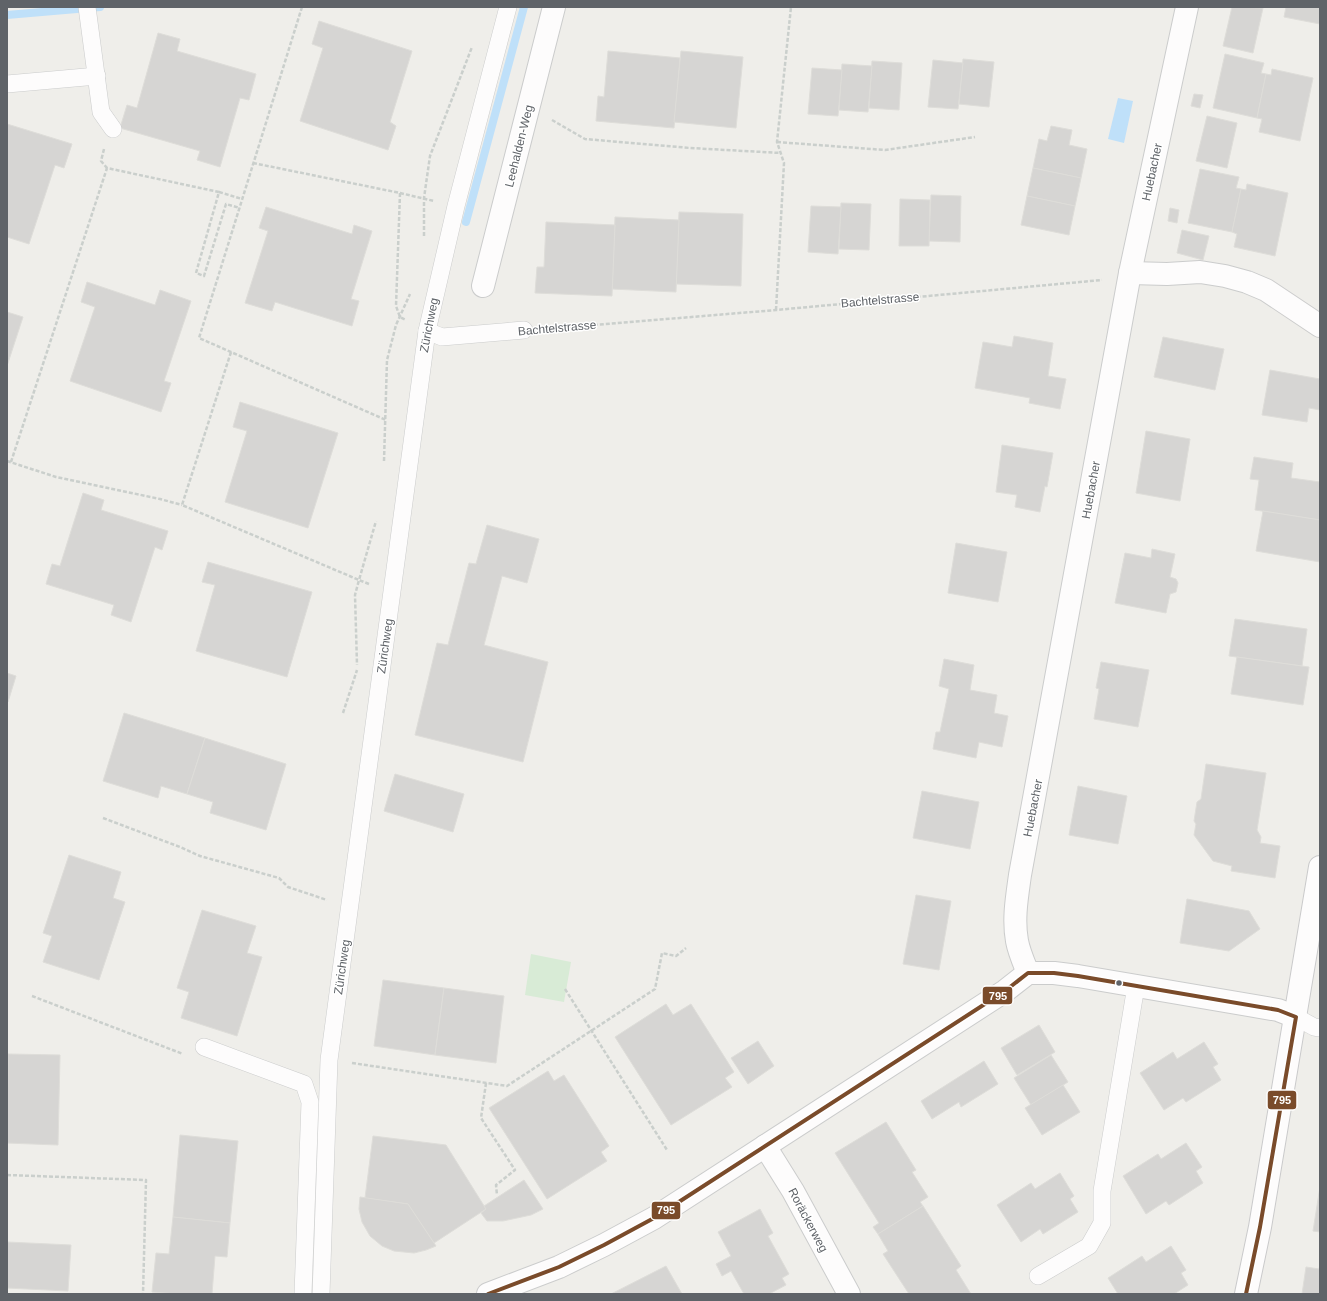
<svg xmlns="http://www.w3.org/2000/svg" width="1327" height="1301" font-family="Helvetica,sans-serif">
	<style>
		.green { fill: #d8ebd6 }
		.water { fill: #bfe0f9 }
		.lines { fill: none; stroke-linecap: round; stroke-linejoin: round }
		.stream { stroke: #bfe0f9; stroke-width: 8 }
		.building { fill: #d6d5d3; stroke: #deddd9 }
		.lane-casing { stroke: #cbcccc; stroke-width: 18 }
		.street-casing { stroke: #cbcccc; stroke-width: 24 }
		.secondary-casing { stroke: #cacacb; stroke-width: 24 }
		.path { stroke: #cacfcc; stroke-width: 2.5; stroke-dasharray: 4 2; stroke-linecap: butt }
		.lane { stroke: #fdfcfc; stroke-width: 17 }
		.street { stroke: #fdfcfc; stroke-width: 22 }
		.secondary { stroke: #fdfcfc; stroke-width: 22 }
		.bus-1-casing { stroke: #fff; stroke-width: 7 }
		.bus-1 { stroke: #7a4b2a; stroke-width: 4 }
		.bus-dot { fill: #5f6368; stroke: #fff; stroke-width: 1.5 }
		.labels { text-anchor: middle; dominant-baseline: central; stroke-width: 3; stroke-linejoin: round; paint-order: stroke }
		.street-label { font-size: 12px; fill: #5f6368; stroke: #fff }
		.line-badge { stroke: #fff; stroke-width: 1.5 }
		.badge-label { font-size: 11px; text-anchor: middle; font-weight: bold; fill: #fff }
	</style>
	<rect width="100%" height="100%" fill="#efeeea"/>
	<path class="green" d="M531,954l40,8 -7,40 -39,-7z"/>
	<path class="water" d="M1118,98l15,3 -9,42 -16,-4z"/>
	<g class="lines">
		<g class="stream">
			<path d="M7,15l93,-8"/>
			<path d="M466,222l58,-215"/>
		</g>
	</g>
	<g class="building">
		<path d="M1232,7l31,1 -10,45 -30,-7z"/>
		<path d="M1286,7h34v17l-36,-7z"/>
		<path d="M319,21l93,30 -22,71 6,4 -8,24 -88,-29 23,-73 -11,-4z"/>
		<path d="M158,33l22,6 -3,12 79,23 -7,26 -9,-2 -20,69 -23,-7 3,-9 -80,-23 7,-23 10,3z"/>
		<path d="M608,51l72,7 -6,70 -78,-7 2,-25 6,1z"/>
		<path d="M681,51l62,6 -7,71 -62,-6z"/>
		<path d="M1225,54l39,9 -3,10 5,1 -9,44 -44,-10z"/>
		<path d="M963,59l31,3 -5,45 -30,-3z"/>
		<path d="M933,60l30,3 -5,46 -30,-2z"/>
		<path d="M872,61l30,2 -3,47 -30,-2z"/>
		<path d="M842,64l30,2 -4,46 -29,-2z"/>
		<path d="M812,68l30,2 -4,46 -30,-2z"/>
		<path d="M1272,69l41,9 -13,63 -41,-9 3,-13 -5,-1 9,-44 5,1z"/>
		<path d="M1194,94l9,1 -3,13 -9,-2z"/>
		<path d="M1207,116l30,7 -10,45 -31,-7z"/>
		<path d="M7,124l65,20 -8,24 -9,-3 -26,79 -22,-7z"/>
		<path d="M1051,126l21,4 -3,15 18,4 -6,29 -48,-10 6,-29 8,2z"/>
		<path d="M1033,168l48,10 -6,28 -48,-10z"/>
		<path d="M1200,169l39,8 -3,11 5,1 -9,43 -44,-9z"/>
		<path d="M1247,184l41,9 -13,63 -41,-9 3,-13 -5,-2 9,-43 5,1z"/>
		<path d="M931,195l30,1 -1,46 -31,-1z"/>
		<path d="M1027,196l48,10 -6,29 -48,-10z"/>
		<path d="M900,199l30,1 -1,46h-30z"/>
		<path d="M841,203l30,1 -2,46 -30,-1z"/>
		<path d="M811,206l30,1 -3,47 -30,-2z"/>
		<path d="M266,207l86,27 2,-9 18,6 -21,68 8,2 -7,25 -77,-24 -3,9 -27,-8 23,-72 -9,-3z"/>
		<path d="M1170,208l9,2 -2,13 -9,-2z"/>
		<path d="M679,212l64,2 -2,72 -65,-2z"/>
		<path d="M615,217l64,3 -3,72 -64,-3z"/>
		<path d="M546,222l69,3 -3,71 -77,-3 2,-26h7z"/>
		<path d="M1182,230l27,6 -6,24 -26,-7z"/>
		<path d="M87,282l68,23 5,-15 31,11 -27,80 7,2 -10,29 -91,-31 25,-74 -14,-5z"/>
		<path d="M7,312l16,5 -16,49z"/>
		<path d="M1014,336l39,7 -5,33 18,3 -6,30 -31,-6 1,-5 -55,-10 8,-46 29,5z"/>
		<path d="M1163,337l61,12 -9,41 -61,-13z"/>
		<path d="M1270,370l50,9v31l-11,-2 -2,14 -45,-7z"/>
		<path d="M240,402l98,31 -30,95 -83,-26 22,-71 -14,-4z"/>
		<path d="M1146,431l44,8 -10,62 -44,-8z"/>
		<path d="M1002,445l51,8 -6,34 -2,-1 -5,26 -25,-5 2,-12 -21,-3z"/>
		<path d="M1254,457l39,6 -2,15 29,4v38l-65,-10 4,-30 -9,-1z"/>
		<path d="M83,493l21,7 -3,10 67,21 -6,19 -7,-3 -24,75 -20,-7 3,-10 -68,-21 6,-20 8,2z"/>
		<path d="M1263,511l57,9v42l-64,-11z"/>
		<path d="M487,525l52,14 -12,44 -25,-7 -18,69 64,17 -25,100 -108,-27 22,-92 11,2 21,-82 7,1z"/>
		<path d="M956,543l51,9 -9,50 -50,-9z"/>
		<path d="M1152,549l23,5 -5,23 6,2 2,4 -2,9 -6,2 -4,19 -51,-10 10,-50 26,5z"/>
		<path d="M208,562l104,30 -25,85 -91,-26 19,-66 -13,-3z"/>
		<path d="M1235,619l72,10 -5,37 -73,-10z"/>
		<path d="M1237,657l72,10 -6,38 -72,-11z"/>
		<path d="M944,659l30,6 -4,25 27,5 -3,18 14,3 -6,31 -23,-5 -3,16 -43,-9 3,-17h4l9,-43 -10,-3z"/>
		<path d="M1101,662l48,8 -11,57 -44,-8 5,-30 -3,-1z"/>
		<path d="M7,673l9,3 -8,26 -1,-1z"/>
		<path d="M124,713l81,25 -18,56 -26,-8 -3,12 -55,-17z"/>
		<path d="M205,738l81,26 -20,66 -56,-17 3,-11 -26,-8z"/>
		<path d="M1206,764l60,9 -9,57 4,7 -1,6 20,3 -5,32 -44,-7 1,-5 -19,-5 -19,-26 2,-11 -2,-3 3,-19 4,-3z"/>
		<path d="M395,774l69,20 -11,38 -69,-21z"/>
		<path d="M1078,786l49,10 -9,48 -49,-9z"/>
		<path d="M922,791l57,11 -9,47 -57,-11z"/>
		<path d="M69,855l52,17 -8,26 12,4 -26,78 -56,-18 9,-26 -9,-3z"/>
		<path d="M916,895l35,6 -12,69 -36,-6z"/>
		<path d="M1187,899l62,12 11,18 -31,22 -49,-8z"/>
		<path d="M202,910l54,16 -9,27 15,4 -25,79 -56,-18 8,-26 -12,-4z"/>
		<path d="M383,980l61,8 -9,67 -61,-9z"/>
		<path d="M444,988l60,8 -8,67 -61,-8z"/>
		<path d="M666,1004l7,11 18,-11 43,68 -9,6 7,9 -61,38 -56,-88z"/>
		<path d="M1039,1025l16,27 -38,23 -16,-27z"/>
		<path d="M758,1041l16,25 -26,18 -17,-26z"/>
		<path d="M1204,1042l14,22 -5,3 8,13 -35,22 -3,-4 -19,12 -24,-37 33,-21 4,7z"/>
		<path d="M8,1054l52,1 -2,90 -51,-2z"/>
		<path d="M1051,1055l17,27 -37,23 -17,-27z"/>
		<path d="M984,1061l14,23 -37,23 -2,-5 -27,17 -11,-18z"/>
		<path d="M548,1071l6,10 10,-6 45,71 -8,6 6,9 -60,38 -58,-91z"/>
		<path d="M1063,1085l17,27 -38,23 -17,-27z"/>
		<path d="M886,1122l30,48 -4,2 16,25 -8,5 3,4 -45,28 -5,-7 6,-4 -44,-70z"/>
		<path d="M180,1135l58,6 -8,82 -57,-6z"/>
		<path d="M373,1136l73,9 40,64 -52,34 -26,-39 -43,-6z"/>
		<path d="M1186,1143l16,24 -6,4 7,12 -34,22 -3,-4 -20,13 -23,-38 35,-22 3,5z"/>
		<path d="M1060,1173l14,23 -4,3 8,13 -35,22 -3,-5 -19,13 -24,-37 34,-22 4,6z"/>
		<path d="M524,1180l19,29 -12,6 -28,6h-16l-6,-8 5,-4 -2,-3z"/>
		<path d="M1320,1187v45l-7,-1z"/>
		<path d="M360,1197l48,7 28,42 -10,4 -12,3 -20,-2 -12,-5 -12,-10 -8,-14 -3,-13z"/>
		<path d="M923,1206l38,60 -5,4 15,24h-62l-26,-40 5,-3 -10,-17z"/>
		<path d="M760,1209l13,24 -5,3 21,38 -7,4 4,7 -17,9h-25l-13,-23 -9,5 -6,-12 15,-8 -13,-24z"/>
		<path d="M173,1217l57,6 -3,34 -12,-1 -3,38h-35l-25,-2 4,-39 13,1z"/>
		<path d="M7,1242l64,3 -3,46 -61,-3z"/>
		<path d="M1171,1246l15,24 -5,3 7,12 -14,9h-56l-10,-16 34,-22 4,6z"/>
		<path d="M1320,1265v29h-18l4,-27 13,2z"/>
		<path d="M666,1266l16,28h-71z"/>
	</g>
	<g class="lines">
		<defs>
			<g id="lane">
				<path d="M87,7l14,105 12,17"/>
				<path d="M7,84l90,-8"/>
				<path d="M427,331l15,6 82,-7"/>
				<path d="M1296,1017l18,10 6,1"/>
				<path d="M204,1047l100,37 6,18 -7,192"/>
				<path d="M1038,1276l51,-30 13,-23v-32l34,-205"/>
				<path d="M321,1294l8,-234 98,-729 29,-125 52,-199"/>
			</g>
			<g id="street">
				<path d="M1130,273l37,1 33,-2 25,4 22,6 19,8 54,36"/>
				<path d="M483,286l71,-279"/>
				<path d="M1028,973c-4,-10 -9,-21 -11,-32 -4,-22 0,-44 3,-66l110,-602 57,-266"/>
				<path d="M765,1146l28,45 56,103"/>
				<path d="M488,1294l71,-27 45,-22 50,-27 351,-227 23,-18h26l24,3 200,34 18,7"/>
			</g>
			<path id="secondary" d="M1246,1294l14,-67 60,-360"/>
		</defs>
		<use href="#lane" class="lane-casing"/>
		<use href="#street" class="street-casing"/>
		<use href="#secondary" class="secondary-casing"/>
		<g class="path">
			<path d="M302,7l-103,331 187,82"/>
			<path d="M552,120l33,19 105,9 91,5"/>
			<path d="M777,142l108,8 90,-13"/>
			<path d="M104,149l-3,12 6,7"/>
			<path d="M253,163l147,30 -4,113 4,11 6,3"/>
			<path d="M219,192l23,7"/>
			<path d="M400,193l34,8"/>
			<path d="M424,236v-38l6,-42 42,-109"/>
			<path d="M776,310l8,-147 -7,-21 14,-135"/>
			<path d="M546,329l230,-19 326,-30"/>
			<path d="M231,352l-49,153 177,75 -4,15 2,70"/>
			<path d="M7,461l49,16 104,22 22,6"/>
			<path d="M384,461l3,-101 9,-35 14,-31"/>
			<path d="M11,462l96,-294 112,24 -23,81 8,3 22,-72 14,4"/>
			<path d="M369,584l-10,-4 17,-59"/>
			<path d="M343,713l14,-43"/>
			<path d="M103,818l77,29 20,9 79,22 9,9 39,13"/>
			<path d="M565,989l102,161"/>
			<path d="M32,996l151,58"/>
			<path d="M352,1063l155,23 148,-97 7,-36 14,3 10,-8"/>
			<path d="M486,1083l-5,35 34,52 -19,15 1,10"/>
			<path d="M7,1175l139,5 -3,114"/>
			<path d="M348,1294v-1"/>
		</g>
		<use href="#lane" class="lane"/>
		<use href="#street" class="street"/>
		<use href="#secondary" class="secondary"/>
		<defs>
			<path id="bus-1" d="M488,1294l71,-27 45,-22 50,-27 351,-227 23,-18h26l24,3 200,34 18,7 -36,210 -14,67"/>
		</defs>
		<use href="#bus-1" class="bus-1-casing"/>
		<use href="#bus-1" class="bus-1"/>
	</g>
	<circle class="bus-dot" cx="1119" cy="983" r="3.5"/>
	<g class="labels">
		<g class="street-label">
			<text transform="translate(519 146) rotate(-76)">Leehalden-Weg</text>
			<text transform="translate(1152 172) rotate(-78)">Huebacher</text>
			<text transform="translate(880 300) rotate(-5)">Bachtelstrasse</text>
			<text transform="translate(429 325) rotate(-79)">Zürichweg</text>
			<text transform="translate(557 328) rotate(-5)">Bachtelstrasse</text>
			<text transform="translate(1091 490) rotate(-80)">Huebacher</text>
			<text transform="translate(385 646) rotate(-82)">Zürichweg</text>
			<text transform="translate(1033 808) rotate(-79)">Huebacher</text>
			<text transform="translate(342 967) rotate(-82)">Zürichweg</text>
			<text transform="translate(808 1220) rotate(62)">Roräckerweg</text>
		</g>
	</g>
	<g class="line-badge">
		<rect x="982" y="986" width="31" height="19" rx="4" fill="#7a4b2a"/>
		<rect x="1267" y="1090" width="30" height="20" rx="4" fill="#7a4b2a"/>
		<rect x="651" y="1201" width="30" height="19" rx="4" fill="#7a4b2a"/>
	</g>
	<g class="badge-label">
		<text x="998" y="1000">795</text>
		<text x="1282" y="1104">795</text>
		<text x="666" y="1214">795</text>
	</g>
	<rect width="1327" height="1301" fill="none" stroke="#5f6368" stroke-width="16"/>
</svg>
